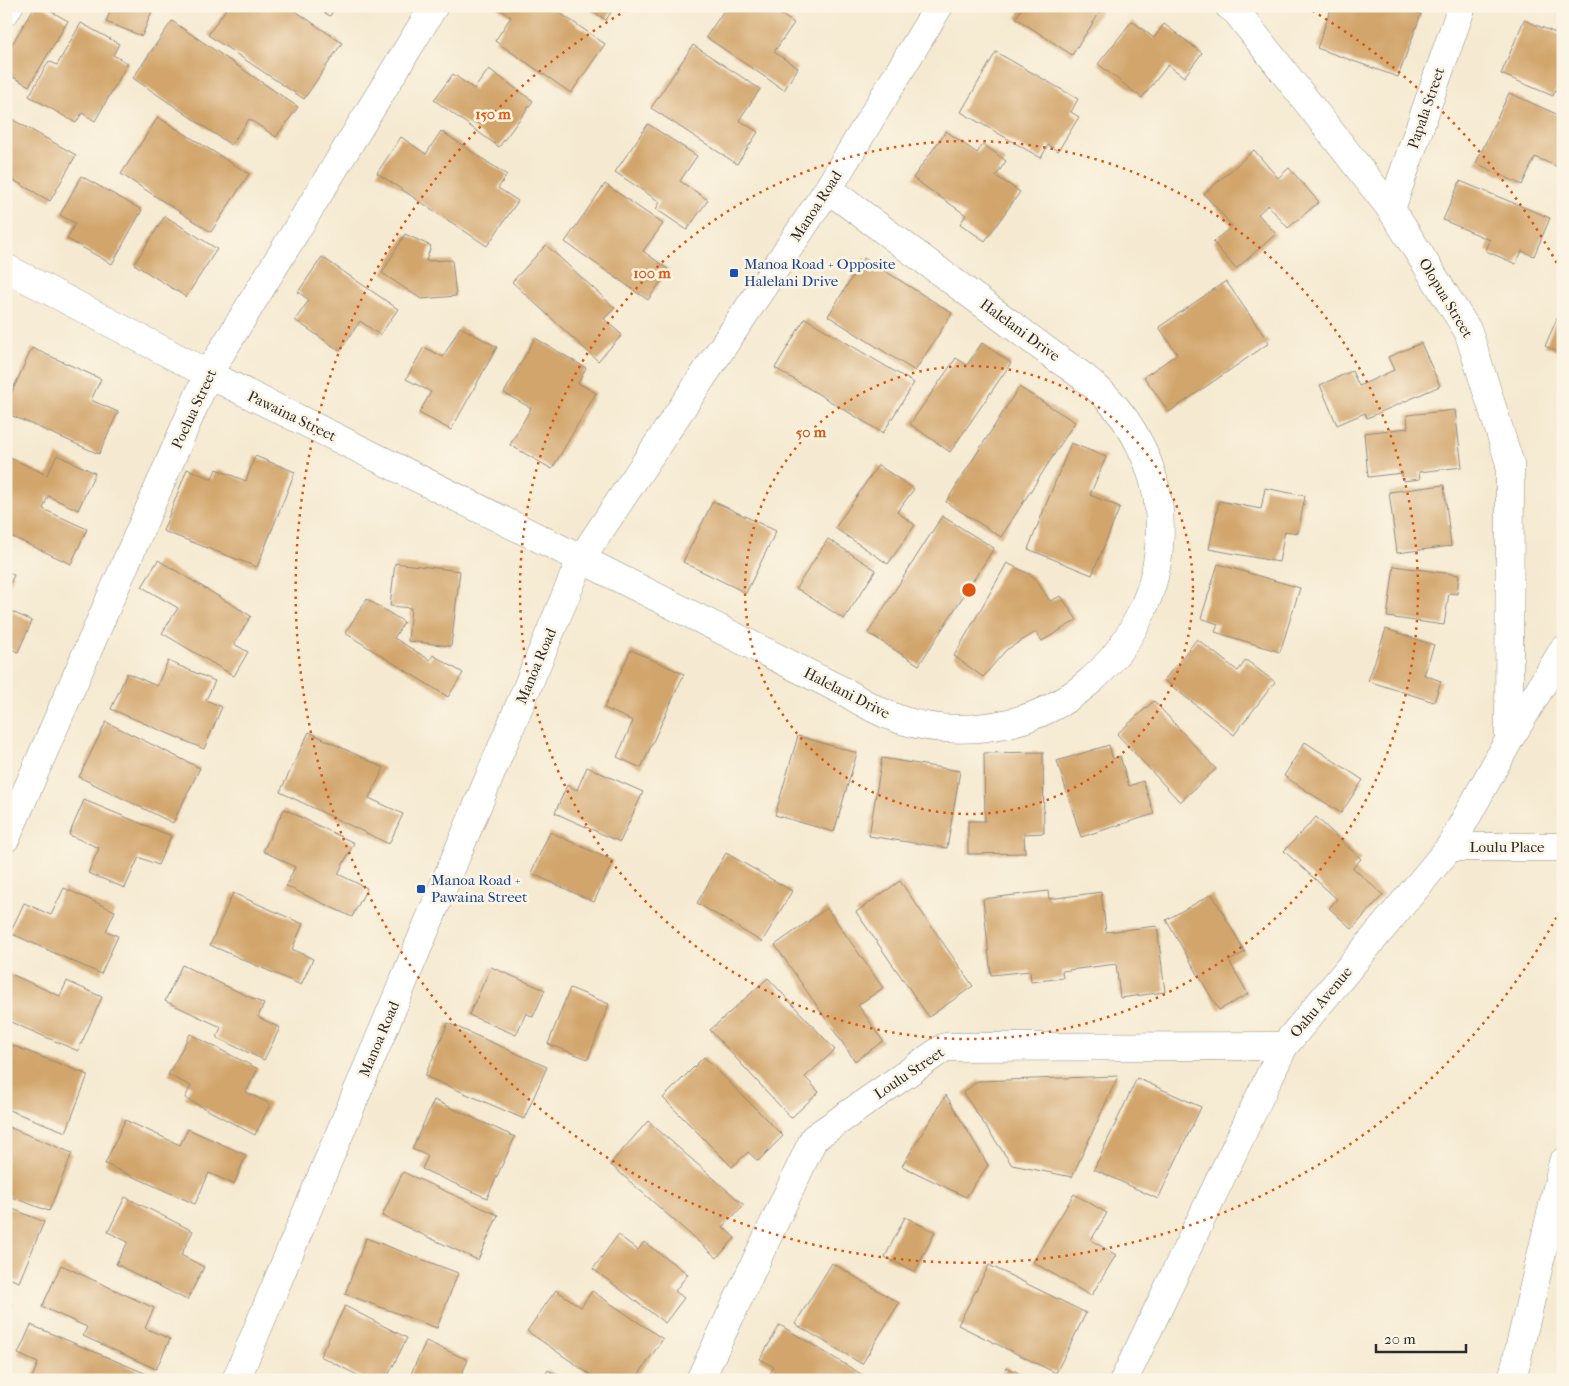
<svg xmlns="http://www.w3.org/2000/svg" width="1569" height="1386" font-family="'IM FELL French Canon',serif">
	<style>
		.building { fill: #d2a56c }
		.lines { fill: none; stroke-linecap: round; stroke-linejoin: round }
		.street-casing { stroke: #908a7e; stroke-width: 29 }
		.secondary-casing { stroke: #908a7e; stroke-width: 29 }
		.street { stroke: #fff; stroke-width: 28 }
		.secondary { stroke: #fff; stroke-width: 28 }
		.ring { fill: none; stroke: #df570e; stroke-width: 2.5; stroke-dasharray: 2.5 5 }
		.transit-dot { fill: #1a4fb4; stroke: #fcf5e5; stroke-width: 2 }
		.labels { text-anchor: middle; dominant-baseline: central; stroke-width: 5; stroke-linejoin: round; paint-order: stroke }
		.street-label { font-size: 15px; fill: #2b2b2b; stroke: #fcf5e5 }
		.transit-label { font-size: 15px; fill: #164399; stroke: #fcf5e5; text-anchor: start }
		.centre { fill: #df570e; stroke: #fcf5e5; stroke-width: 2.5 }
		.ring-label { font-size: 15px; text-anchor: middle; font-weight: bold; fill: #df570e; stroke: #fcf5e5; stroke-width: 5; stroke-linejoin: round; paint-order: stroke }
	</style>
	<rect width="100%" height="100%" fill="#fcf5e5"/>
	<filter id="ink" filterUnits="userSpaceOnUse"><feTurbulence type="fractalNoise" baseFrequency=".02" numOctaves="2"/><feDisplacementMap in="SourceGraphic" scale="10" xChannelSelector="R" yChannelSelector="G"/><feConvolveMatrix kernelMatrix="1 2 1 2 8 2 1 2 1" color-interpolation-filters="sRGB"/></filter>
	<filter id="wash" filterUnits="userSpaceOnUse"><feTurbulence type="fractalNoise" baseFrequency=".0096" numOctaves="4" result="noise"/><feDisplacementMap in="SourceGraphic" scale="20" xChannelSelector="R" yChannelSelector="G"/><feGaussianBlur stdDeviation="1.12" result="paint"/><feColorMatrix in="noise" values="0 0 0 0 0 0 0 0 0 0 0 0 0 0 0 0 0 1.4 0 .05"/><feComposite in="paint" operator="in"/></filter>
	<g filter="url(#wash)">
		<rect width="100%" height="100%" fill="#f5ead1"/>
		<g id="blocks">
			<g class="building">
				<path d="M35,6h7l26,15 -39,65 -23,-13v-19z"/>
				<path d="M112,6h42l-12,30 -36,-14z"/>
				<path d="M228,6h60l54,37 -38,56 -96,-64z"/>
				<path d="M313,6h23l-6,10z"/>
				<path d="M495,6h55l55,38 -34,49 -76,-52 16,-24z"/>
				<path d="M584,6h31l-9,14z"/>
				<path d="M727,6h41l26,17 -20,29 24,16 -14,22 -78,-53z"/>
				<path d="M1023,6h81l-32,49 -56,-37z"/>
				<path d="M1332,6h68l21,8 -23,63 -81,-29z"/>
				<path d="M1524,20l39,16v38l-10,22 -52,-22z"/>
				<path d="M172,21l126,86 -22,30 -27,-18 -18,26 -98,-67z"/>
				<path d="M1132,21l22,17 10,-14 38,29 -18,24 -16,-12 -26,33 -44,-34z"/>
				<path d="M81,23l38,21 -6,11 15,8 -33,58 -13,-8 -6,10 -47,-27 20,-35 8,4z"/>
				<path d="M693,45l67,44 -21,31 19,12 -21,32 -86,-56z"/>
				<path d="M996,52l82,47 -7,13 8,5 -21,34 -10,-6 -7,13 -80,-46z"/>
				<path d="M489,69l44,32 -34,46 -65,-47 19,-26 21,15z"/>
				<path d="M1509,93l54,24v52l-28,-12 -13,28 -46,-22z"/>
				<path d="M6,116l70,39 -26,46 -44,-25z"/>
				<path d="M158,117l91,57 -38,58 -90,-58z"/>
				<path d="M648,124l49,32 -17,25 28,19 -21,30 -31,-21 4,-7 -45,-30z"/>
				<path d="M441,131l66,44 -9,13 20,13 -31,45 -110,-73 24,-36 25,17z"/>
				<path d="M946,131l31,22 6,-9 23,17 -10,15 24,16 -35,49 -25,-17 6,-9 -53,-37z"/>
				<path d="M1254,150l24,28 11,-10 30,34 -31,26 -20,-23 -10,9 18,20 -40,35 -23,-27 19,-16 -28,-32z"/>
				<path d="M81,176l61,34 -30,54 -45,-25 8,-16 -15,-8z"/>
				<path d="M1460,181l90,37 -16,38 -12,-5 -6,13 -30,-13 4,-11 -47,-20z"/>
				<path d="M605,184l58,40 -20,27 26,19 -21,30 -83,-58z"/>
				<path d="M165,216l52,33 -31,48 -52,-33z"/>
				<path d="M405,234l26,12 -5,15 26,-1 4,36 -35,3 -39,-26z"/>
				<path d="M546,245l69,63 -11,11 18,16 -24,26 -86,-79z"/>
				<path d="M322,257l76,52 -18,26 -20,-14 -20,30 -45,-31 14,-20 -11,-8z"/>
				<path d="M864,258l88,55 -37,58 -87,-55z"/>
				<path d="M1226,281l43,62 -100,69 -25,-35 33,-23 -18,-27z"/>
				<path d="M1563,305v49l-18,-8z"/>
				<path d="M805,318l109,65 -31,50 -108,-65z"/>
				<path d="M460,327l37,20 -46,83 -32,-17 12,-21 -25,-13 18,-32 19,10z"/>
				<path d="M535,338l51,30 -8,15 18,10 -44,76 -42,-24 21,-37 -27,-15z"/>
				<path d="M982,343l29,20 -61,89 -40,-28 46,-66 11,7z"/>
				<path d="M1421,343l19,43 -73,32 -2,-5 -28,12 -17,-40 32,-14 7,15 35,-16 -6,-13z"/>
				<path d="M32,348l69,31 -10,21 27,12 -19,42 -93,-41v-8z"/>
				<path d="M1019,387l56,35 -74,115 -55,-35z"/>
				<path d="M1455,410l7,57 -43,5 1,7 -17,2 -1,-8 -34,4 -4,-44 44,-5 -1,-13z"/>
				<path d="M1071,443l35,14 -16,38 30,12 -28,68 -64,-26z"/>
				<path d="M57,455l38,18 -17,37 -30,-14 -5,13 44,20 -16,35 -65,-30v-78l41,19z"/>
				<path d="M255,456l40,16 -38,95 -94,-36 24,-62 25,10 4,-10 30,12z"/>
				<path d="M878,465l36,24 -17,23 18,13 -27,39 -53,-36z"/>
				<path d="M1444,485l7,61 -54,7 -8,-61z"/>
				<path d="M1265,488l40,8 -7,37 -13,-2 -6,31 -70,-13 10,-48 42,8z"/>
				<path d="M713,501l63,30 -30,62 -63,-31z"/>
				<path d="M942,516l52,32 -75,117 -51,-32z"/>
				<path d="M828,539l48,31 -32,49 -48,-31z"/>
				<path d="M158,560l93,56 -17,28 14,8 -14,24 -72,-43 16,-25 -36,-21z"/>
				<path d="M395,563l65,8 -9,75 -43,-5 3,-33 -21,-2z"/>
				<path d="M1007,563l26,13 17,25 11,-5 16,24 -35,21 -6,-9 -30,18 -23,27 -29,-21z"/>
				<path d="M1218,564l82,24 -20,64 -65,-20 3,-8 -17,-6z"/>
				<path d="M1394,566l65,9 -2,19 -8,-1 -5,32 -57,-8z"/>
				<path d="M6,571l8,4 -8,17z"/>
				<path d="M367,599l37,23 -10,16 36,22 3,-5 30,18 -15,24 -103,-64z"/>
				<path d="M6,609l26,12 -14,31 -12,-5z"/>
				<path d="M1386,629l48,16 -10,30 17,6 -7,21 -66,-21z"/>
				<path d="M1197,639l41,32 8,-11 29,22 -41,53 -70,-55z"/>
				<path d="M631,650l53,24 -43,94 -24,-11 16,-36 -29,-13z"/>
				<path d="M168,661l47,20 -9,19 16,7 -18,42 -93,-40 16,-36 30,13z"/>
				<path d="M1154,701l62,68 -36,33 -63,-68z"/>
				<path d="M106,722l94,46 -27,55 -94,-46z"/>
				<path d="M309,732l75,36 -15,30 34,16 -14,30 -109,-52z"/>
				<path d="M798,736l59,17 -23,79 -59,-17z"/>
				<path d="M1305,742l58,38 -22,33 -57,-37z"/>
				<path d="M1109,745l4,14 7,-3 9,30 14,-5 11,33 -73,23 -24,-76z"/>
				<path d="M1043,752l1,81 -20,1 1,19 -57,1v-33h17l-1,-68z"/>
				<path d="M882,758l78,13 -13,77 -78,-12z"/>
				<path d="M587,767l56,25 -23,50 -65,-29 12,-28 10,5z"/>
				<path d="M84,800l87,36 -13,29 -19,-8 -14,31 -37,-15 11,-25 -30,-13z"/>
				<path d="M284,809l70,34 -16,31 29,14 -15,29 -66,-31 9,-19 -32,-16z"/>
				<path d="M1316,817l45,42 -8,9 30,27 -31,34 -23,-21 8,-9 -53,-48z"/>
				<path d="M550,832l63,29 -19,41 -63,-29z"/>
				<path d="M726,853l66,38 -30,51 -65,-39z"/>
				<path d="M900,881l73,105 -44,31 -73,-105z"/>
				<path d="M64,888l51,23 -9,20 12,5 -17,38 -91,-41 14,-30 27,12z"/>
				<path d="M1048,891l1,8 52,-7 5,40 51,-6 8,66 -45,6 -4,-34 -54,7 1,7 -32,4 -1,-11 -39,4 -8,-76z"/>
				<path d="M233,893l70,31 -11,25 21,10 -12,26 -91,-40z"/>
				<path d="M1212,894l33,58 -16,9 19,33 -29,16 -53,-90z"/>
				<path d="M827,908l56,80 -25,17 25,36 -28,20 -80,-116z"/>
				<path d="M182,965l82,39 -6,13 22,11 -16,32 -47,-22 4,-11 -56,-26z"/>
				<path d="M491,967l54,23 -12,27 -7,-4 -10,22 -47,-20z"/>
				<path d="M6,972l54,24 7,-15 35,16 -24,54 -72,-31z"/>
				<path d="M768,978l67,72 -30,27 14,15 -28,26 -81,-88z"/>
				<path d="M570,988l39,16 -21,55 -40,-15z"/>
				<path d="M448,1023l99,44 -23,52 -99,-43z"/>
				<path d="M190,1034l68,35 -12,23 24,12 -15,31 -70,-37 6,-12 -23,-11z"/>
				<path d="M6,1043l82,32 -22,57 -60,-23z"/>
				<path d="M704,1057l79,79 -25,25 -10,-9 -16,15 -69,-69z"/>
				<path d="M1118,1076l-46,101 -60,-12 -49,-72 15,-12z"/>
				<path d="M1137,1078l64,29 -43,92 -64,-30z"/>
				<path d="M946,1095l42,70 -22,32 -64,-31z"/>
				<path d="M434,1100l81,37 -28,61 -65,-29 6,-13 -16,-7z"/>
				<path d="M125,1120l55,25 8,-16 58,26 -12,29 -25,-11 -14,31 -90,-40z"/>
				<path d="M648,1121l96,84 -21,22 12,11 -18,20 -107,-94z"/>
				<path d="M6,1126l66,27 -23,58 -43,-16z"/>
				<path d="M403,1172l95,43 -20,45 -96,-44z"/>
				<path d="M1074,1194l33,19 -16,27 25,15 -25,41 -58,-34z"/>
				<path d="M125,1197l68,34 -12,24 23,12 -17,33 -71,-36 12,-22 -20,-10z"/>
				<path d="M6,1206l38,16 -25,60 -13,-5z"/>
				<path d="M905,1217l30,15 -20,40 -30,-15z"/>
				<path d="M618,1235l20,15 6,-8 44,32 -13,17 9,7 -19,25 -72,-54z"/>
				<path d="M366,1238l92,35 -21,55 -92,-34z"/>
				<path d="M832,1263l67,40 -37,61 -67,-40z"/>
				<path d="M61,1265l93,43 -9,20 25,11 -14,30 -73,-33 4,-9 -45,-20z"/>
				<path d="M989,1265l97,48 -30,60 -98,-48z"/>
				<path d="M556,1290l25,17 11,-16 71,48 -28,41h-37l-71,-49z"/>
				<path d="M6,1301l7,4 -7,13z"/>
				<path d="M345,1306l62,32 -21,42h-19l-47,-24z"/>
				<path d="M31,1325l123,52 -1,3h-122l7,-17 -20,-9z"/>
				<path d="M780,1325l91,55h-105l8,-13 -14,-8z"/>
				<path d="M426,1341l42,19 -9,20h-51z"/>
				<path d="M1007,1367l25,13h-31z"/>
				<path d="M548,1370l18,10h-24z"/>
			</g>
		</g>
	</g>
	<g filter="url(#ink)">
		<use href="#blocks" fill-opacity="0" stroke="#908a7e" stroke-width="1"/>
		<g class="lines">
			<defs>
				<g id="street">
					<path d="M1229,6l7,5 155,198 77,122 42,133 -1,274"/>
					<path d="M6,11l3,-5"/>
					<path d="M1391,209l71,-203"/>
					<path d="M6,268l202,106 373,185 266,134c17,11 34,20 54,27 35,11 73,11 108,3 119,-28 187,-167 131,-278 -19,-39 -46,-63 -82,-86l-230,-170"/>
					<path d="M6,838l202,-464 226,-368"/>
					<path d="M1450,847h113"/>
					<path d="M700,1380l114,-242 131,-91 339,-1"/>
					<path d="M1124,1380l160,-334 166,-199 59,-107 54,-90"/>
					<path d="M1512,1380l51,-218"/>
				</g>
				<path id="secondary" d="M236,1380l345,-821 247,-370 111,-183"/>
			</defs>
			<use href="#street" class="street-casing"/>
			<use href="#secondary" class="secondary-casing"/>
			<use href="#street" class="street"/>
			<use href="#secondary" class="secondary"/>
		</g>
	</g>
	<g class="ring">
		<circle cx="969" cy="590" r="224"/>
		<circle cx="969" cy="590" r="449"/>
		<path d="M1560 911A673 673 0 1 1 632 7M1306 7A673 673 0 0 1 1560 269"/>
	</g>
	<g class="transit-dot">
		<rect x="729" y="268" width="10" height="10" rx="2.5"/>
		<rect x="416" y="884" width="10" height="10" rx="2.5"/>
	</g>
	<g class="labels">
		<g class="street-label">
			<text transform="translate(1426 108) rotate(-71)">Papala Street</text>
			<text transform="translate(816 206) rotate(-57)">Manoa Road</text>
			<text transform="translate(1446 298) rotate(59)">Olopua Street</text>
			<text transform="translate(1020 330) rotate(36)">Halelani Drive</text>
			<text transform="translate(194 409) rotate(-65)">Poelua Street</text>
			<text transform="translate(292 416) rotate(26)">Pawaina Street</text>
			<text transform="translate(536 666) rotate(-67)">Manoa Road</text>
			<text transform="translate(847 693) rotate(27)">Halelani Drive</text>
			<text x="1507" y="847">Loulu Place</text>
			<text transform="translate(1321 1002) rotate(-50)">Oahu Avenue</text>
			<text transform="translate(379 1039) rotate(-67)">Manoa Road</text>
			<text transform="translate(909 1073) rotate(-34)">Loulu Street</text>
		</g>
		<g class="transit-label">
			<text x="744" y="264">Manoa Road + Opposite<tspan x="744" dy="17">Halelani Drive</tspan></text>
			<text x="431" y="880">Manoa Road +<tspan x="431" dy="17">Pawaina Street</tspan></text>
		</g>
	</g>
	<circle cx="969" cy="590" r="8" class="centre"/>
	<g class="ring-label">
		<text x="493" y="119">150 m</text>
		<text x="652" y="278">100 m</text>
		<text x="811" y="437">50 m</text>
	</g>
	<rect width="1569" height="1386" fill="none" stroke="#fcf5e5" stroke-width="25"/>
	<path d="M1376 1344v8h90v-8" fill="none" stroke="#2b2b2b" stroke-width="2.5"/>
	<text x="1384" y="1344" font-size="15" fill="#2b2b2b" stroke="#fcf5e5" stroke-width="4" paint-order="stroke">20 m</text>
</svg>
